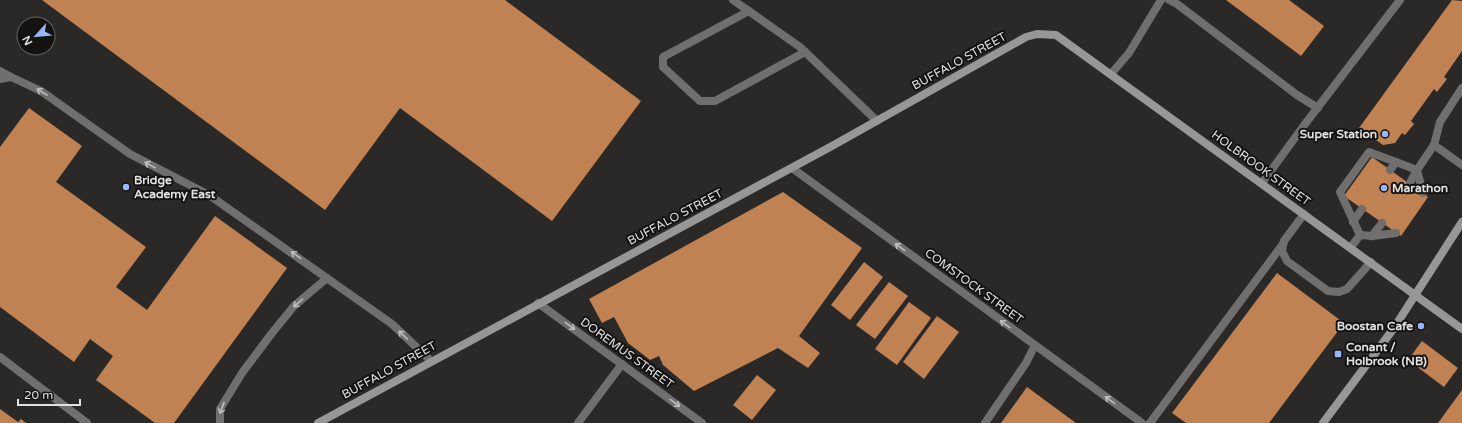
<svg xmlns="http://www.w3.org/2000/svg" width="1462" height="423" font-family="'Varela Round',sans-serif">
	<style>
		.building { fill: #c18253 }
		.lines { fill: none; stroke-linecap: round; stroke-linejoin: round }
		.lane { stroke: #706f6e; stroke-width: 8 }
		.street { stroke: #706f6e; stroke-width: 8 }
		.secondary { stroke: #999795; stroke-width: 8 }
		.oneway { stroke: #c0bfbd }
		.poi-dot { fill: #98b6fd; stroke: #131211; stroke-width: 1.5 }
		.labels { text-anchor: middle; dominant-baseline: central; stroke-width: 4; stroke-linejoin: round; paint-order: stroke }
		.street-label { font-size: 12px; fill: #e2e1df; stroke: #131211 }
		.poi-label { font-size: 12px; font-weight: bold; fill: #e2e1df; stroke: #131211; text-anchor: start }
	</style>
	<rect width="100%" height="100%" fill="#2b2927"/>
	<g class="building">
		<path d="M42,0h463l136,101 -89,120 -152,-113 -75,102z"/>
		<path d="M1226,0h63l35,26 -23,30z"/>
		<path d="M1452,0l10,1v50l-18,26 3,2 -10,13 -3,-3 -23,32 3,3 -9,11 -3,-2 -7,10 -12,2 -24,-17z"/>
		<path d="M29,108l53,38 -26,36 90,65 -30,40 31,23 68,-94 72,52 -113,155h-19l-59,-43 17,-24 -23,-17 -16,23 -74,-55v-160z"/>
		<path d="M1372,157l56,40 -27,39 -57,-40z"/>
		<path d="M783,192l79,56 -63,88 21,17 -12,15 -30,-20 -84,43 -31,-26 -4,-9 -9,4 -22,-17 -14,-26 -12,6 -13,-24z"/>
		<path d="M864,262l19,15 -33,43 -19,-15z"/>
		<path d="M1277,273l67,50 -75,100h-83l-14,-10z"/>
		<path d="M889,282l19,14 -33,43 -19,-14z"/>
		<path d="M909,302l22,16 -34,47 -22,-16z"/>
		<path d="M937,316l22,16 -35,47 -21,-17z"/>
		<path d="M1422,341l36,27 -14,19 -36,-27z"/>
		<path d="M757,375l19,15 -24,30 -19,-15z"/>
		<path d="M1027,387l49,36h-75z"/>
		<path d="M1462,390v33h-24z"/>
		<path d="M0,409l18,13 3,-3 5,4h-26z"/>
	</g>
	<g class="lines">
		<g class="lane">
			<path d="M733,0l67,47 77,74"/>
			<path d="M1169,0l8,4 120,91 21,13"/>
			<path d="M749,11l-86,46v10l37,34h15l90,-49"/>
			<path d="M0,71l11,6"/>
			<path d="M1111,74l18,-21 32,-53"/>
			<path d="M0,79l11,-2 30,14 89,63 79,41 183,129 39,37"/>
			<path d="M1462,88l-22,34 -6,23 28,20"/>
			<path d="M1396,162l-27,-10 -29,40 20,43 12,1 24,-3"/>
			<path d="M1390,170l6,-8 21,8 -7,13"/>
			<path d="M1262,183l43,-59 95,-124"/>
			<path d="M1423,193l-6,-23 17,-25"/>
			<path d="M1304,214l-20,27 -2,10 5,10 41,30 11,1 8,-3 24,-27"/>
			<path d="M1353,222l9,-13"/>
			<path d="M1372,236l10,-13"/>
			<path d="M1351,247l9,-12"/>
			<path d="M0,357l87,66"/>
			<path d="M220,423v-14l22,-36 30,-40 22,-27 33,-28"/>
			<path d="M578,423l44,-59"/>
			<path d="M985,423l41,-60 9,-18"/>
			<path d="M1150,423l133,-179"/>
		</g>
		<g class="street">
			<path d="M792,168l350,255"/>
			<path d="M538,303l164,120"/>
		</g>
		<g class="secondary">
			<path d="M318,423l514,-277 194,-109 11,-3 19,1 406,294"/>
			<path d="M1323,423l71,-95 68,-106"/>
		</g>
	</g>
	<defs><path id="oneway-shaft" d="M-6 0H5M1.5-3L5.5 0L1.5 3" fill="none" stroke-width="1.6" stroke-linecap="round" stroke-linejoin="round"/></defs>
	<g class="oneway">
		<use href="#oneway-shaft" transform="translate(42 92) rotate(-148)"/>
		<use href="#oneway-shaft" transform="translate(150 165) rotate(-151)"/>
		<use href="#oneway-shaft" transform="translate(900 247) rotate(-144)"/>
		<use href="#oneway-shaft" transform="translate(296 255) rotate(-144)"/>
		<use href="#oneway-shaft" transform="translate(298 303) rotate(138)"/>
		<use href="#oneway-shaft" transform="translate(1005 324) rotate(-144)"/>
		<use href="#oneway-shaft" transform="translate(570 326) rotate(36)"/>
		<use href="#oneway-shaft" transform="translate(403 335) rotate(-136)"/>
		<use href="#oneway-shaft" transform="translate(1110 400) rotate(-144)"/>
		<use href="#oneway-shaft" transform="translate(675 403) rotate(36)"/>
		<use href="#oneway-shaft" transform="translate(222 408) rotate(110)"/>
	</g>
	<g class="poi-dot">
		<circle cx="1385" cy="134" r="4"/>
		<circle cx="126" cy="187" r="4"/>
		<circle cx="1384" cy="188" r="4"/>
		<circle cx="1421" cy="326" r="4"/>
		<rect x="1334" y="350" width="8" height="8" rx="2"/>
	</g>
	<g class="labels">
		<g class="street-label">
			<text transform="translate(959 61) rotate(-29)">BUFFALO STREET</text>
			<text transform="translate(1261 168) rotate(36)">HOLBROOK STREET</text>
			<text transform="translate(675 217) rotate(-28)">BUFFALO STREET</text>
			<text transform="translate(974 286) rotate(36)">COMSTOCK STREET</text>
			<text transform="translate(627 353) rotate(36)">DOREMUS STREET</text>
			<text transform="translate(389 370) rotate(-29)">BUFFALO STREET</text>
		</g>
		<g class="poi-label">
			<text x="1377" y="134" text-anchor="end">Super Station</text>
			<text x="134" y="180">Bridge<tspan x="134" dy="14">Academy East</tspan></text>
			<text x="1392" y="188">Marathon</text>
			<text x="1413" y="326" text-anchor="end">Boostan Cafe</text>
			<text x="1346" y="347">Conant /<tspan x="1346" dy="14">Holbrook (NB)</tspan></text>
		</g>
	</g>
	<g transform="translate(36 36) rotate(243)"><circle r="19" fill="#131211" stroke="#666563"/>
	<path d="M0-3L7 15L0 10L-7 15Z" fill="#98b6fd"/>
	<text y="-6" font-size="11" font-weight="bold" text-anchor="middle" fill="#e2e1df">N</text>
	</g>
	<path d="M18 399v6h62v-6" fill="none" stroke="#e2e1df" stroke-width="2"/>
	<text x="24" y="399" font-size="12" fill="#e2e1df" stroke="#131211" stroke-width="3" paint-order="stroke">20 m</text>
</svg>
